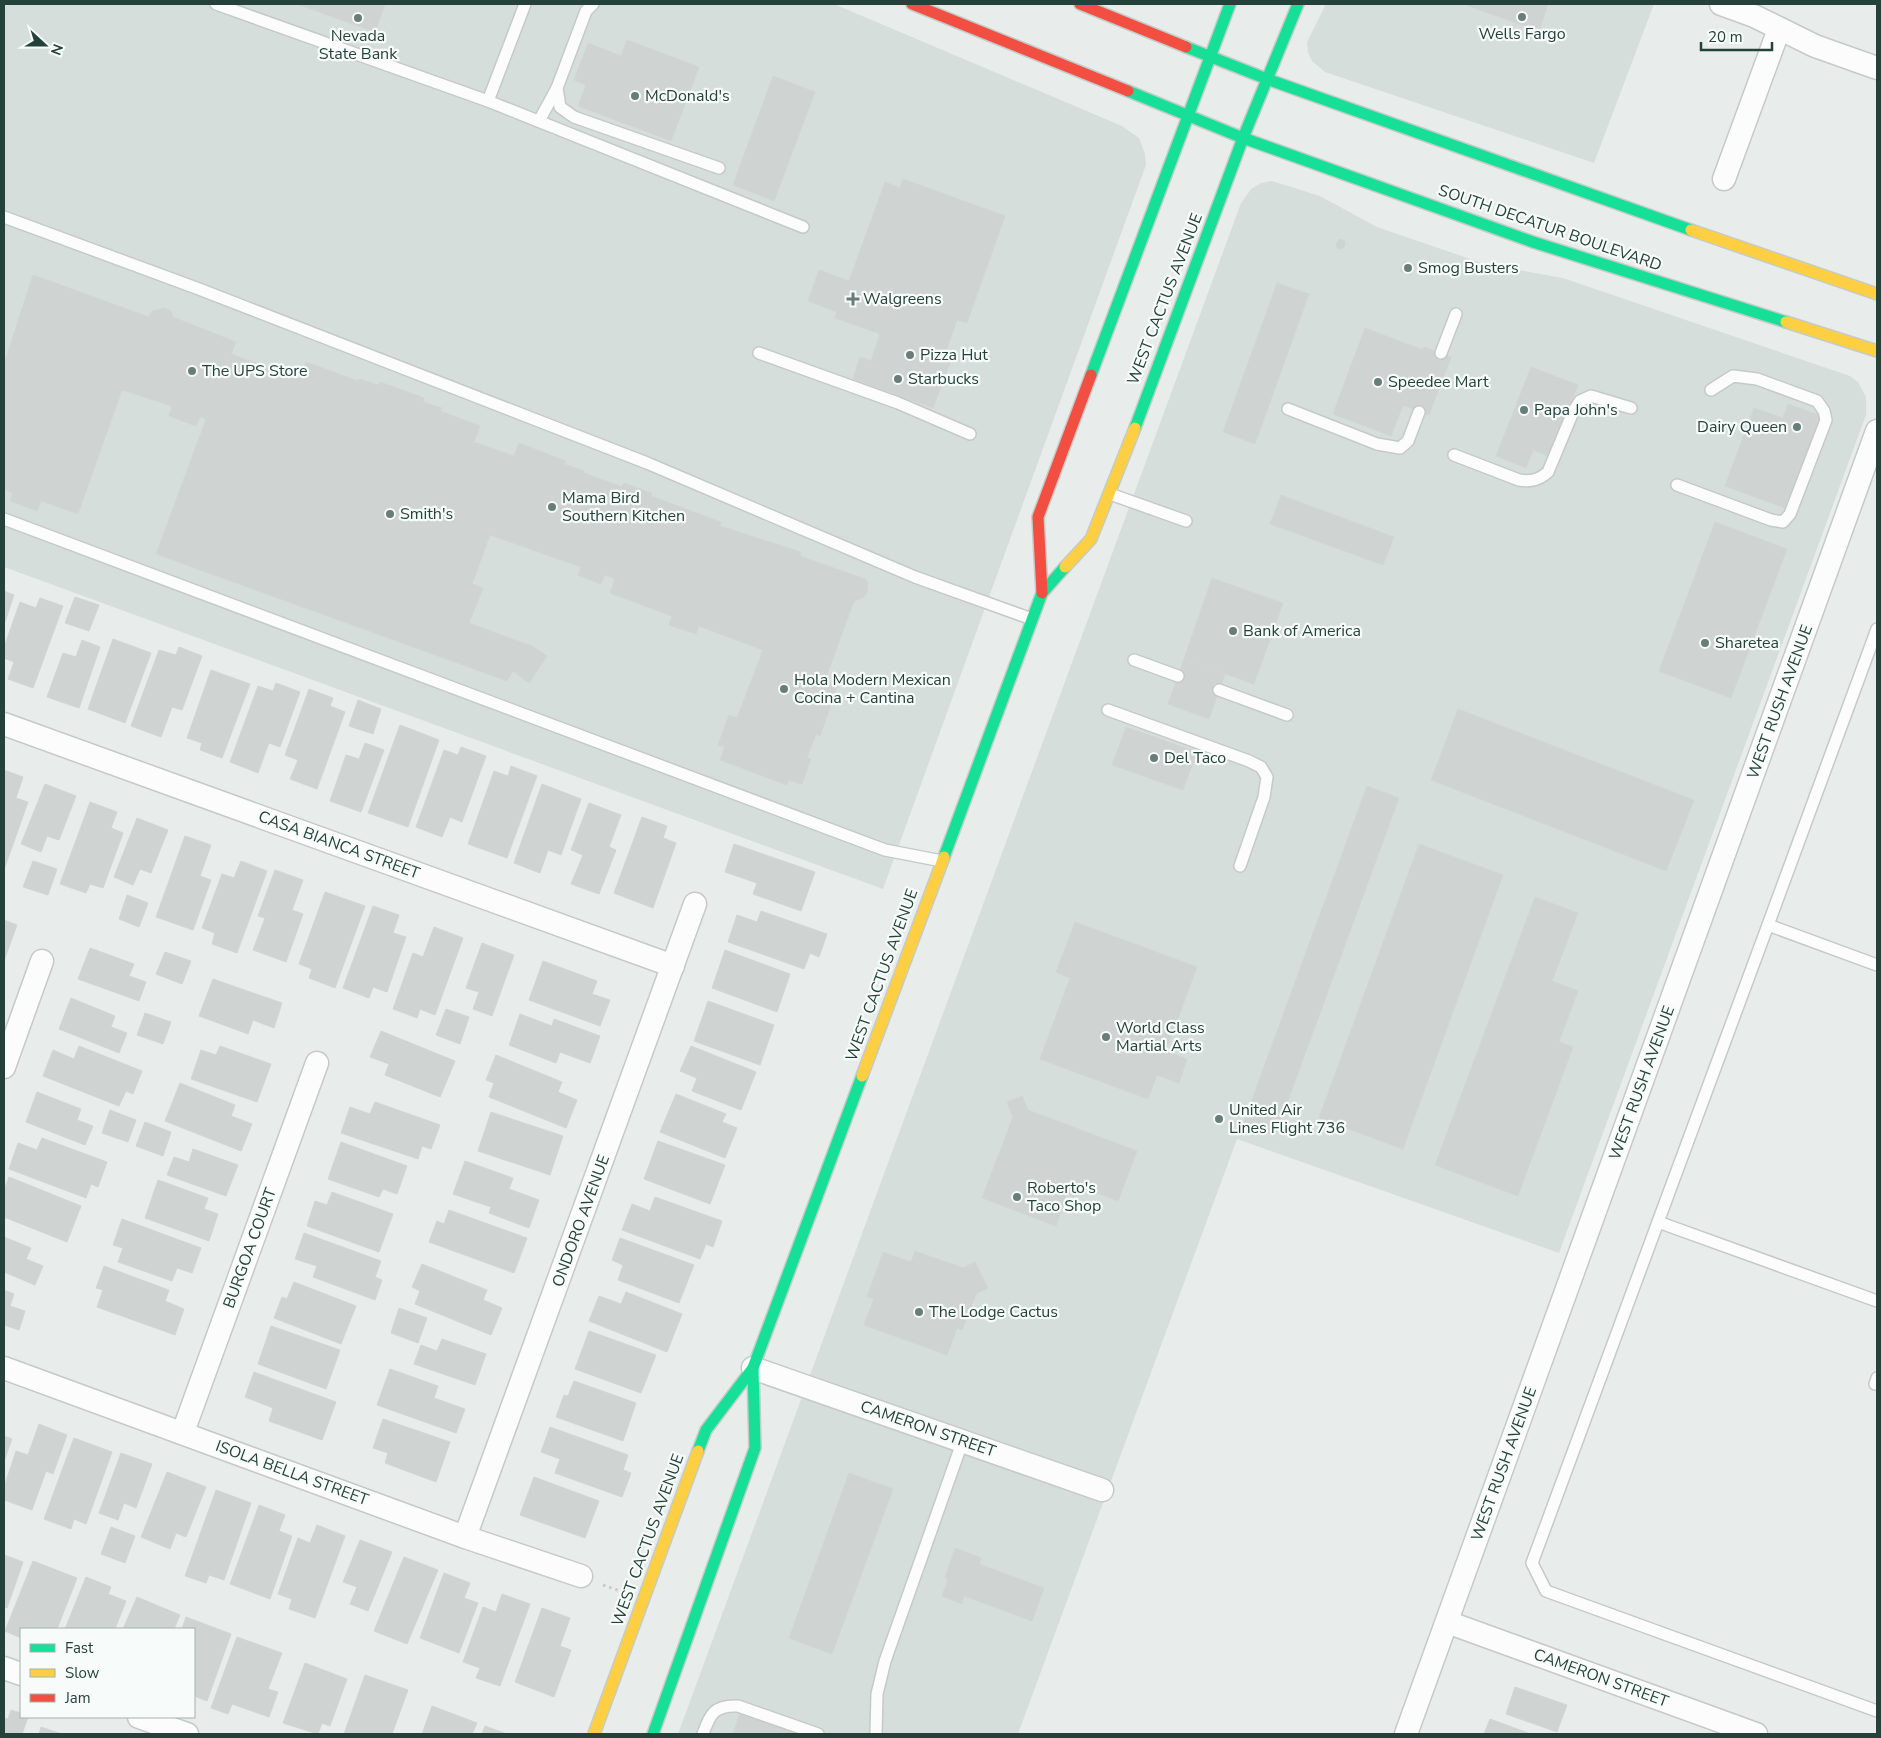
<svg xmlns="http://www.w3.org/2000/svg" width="1881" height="1738" font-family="'Nunito Sans',sans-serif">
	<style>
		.built { fill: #d6dedb }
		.building { fill: #cfd4d2; stroke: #d1d6d4 }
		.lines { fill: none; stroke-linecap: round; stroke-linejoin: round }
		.lane-casing { stroke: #c5cac8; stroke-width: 14 }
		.street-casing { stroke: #c5cac8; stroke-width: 25 }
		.fast-casing { stroke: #c3ccc9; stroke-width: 14 }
		.slow-casing { stroke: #c3ccc9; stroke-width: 14 }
		.jam-casing { stroke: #c3ccc9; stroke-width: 14 }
		.path { stroke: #c3ccca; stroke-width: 3; stroke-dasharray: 2.5 4; stroke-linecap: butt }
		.lane { stroke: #fcfcfc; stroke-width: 11 }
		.street { stroke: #fcfcfc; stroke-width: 22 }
		.fast { stroke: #16e098; stroke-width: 11 }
		.slow { stroke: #ffcf43; stroke-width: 11 }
		.jam { stroke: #f24e42; stroke-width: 11 }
		.poi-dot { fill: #697e78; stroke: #f7fbf9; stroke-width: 2 }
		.labels { text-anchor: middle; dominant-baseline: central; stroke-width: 4.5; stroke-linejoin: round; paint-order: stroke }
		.poi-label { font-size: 16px; fill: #24423a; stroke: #f7fbf9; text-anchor: start }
		.street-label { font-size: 16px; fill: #24423a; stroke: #f7fbf9 }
	</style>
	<rect width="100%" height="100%" fill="#e8edeb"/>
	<g class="built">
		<path d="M4,4h830l288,122 17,12 6,16 1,11 -263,724 -879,-322z"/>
		<path d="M1326,4h328l-60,159 -269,-91 -13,-11 -4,-8 -1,-11z"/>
		<path d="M1272,181l48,15 57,31 108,37 78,14 287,98 8,6 8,15v18l-307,838 -322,-114 -219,595h-340l563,-1531 10,-14 10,-6z"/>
	</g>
	<g class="building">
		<path d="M297,4h88l-10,28z"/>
		<path d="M1463,4h85l-9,27z"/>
		<path d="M627,40l72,27 -28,74 -93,-35 8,-21 -12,-5 14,-37 33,13z"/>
		<path d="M773,76l42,16 -41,109 -41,-16z"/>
		<path d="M903,179l102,37 -38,107 -10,-3 -13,37 7,3 -18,48 -80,-29 7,-22 11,4 9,-27 -45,-16 2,-6 -29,-11 11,-31 30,11 36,-99 15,6z"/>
		<path d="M1340,239l5,2v5l-3,3 -5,-1 -1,-5z"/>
		<path d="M1404,261l11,4 -4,10 -11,-4z"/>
		<path d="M33,275l116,42 3,-6 12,-3 7,3 2,6 63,25 -5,12 68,25 7,-17 52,19 1,-2 19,6 2,-3 44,16 -1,4 19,6 -2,3 40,15 -6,16 40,14 5,-13 47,18 -2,3 20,7v2l38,14 2,-4 28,10 -1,3 70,26 -1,4 81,26 -1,4 65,23 3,3 -1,11 -4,5 -9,3 -29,79 13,5 -18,51 -4,-2 -9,24 4,1 -9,25 -13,-4 -2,5 -67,-25 5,-13 -7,-2 11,-30 8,3 26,-68 -64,-24 -3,8 -27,-9 3,-9 -62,-23 5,-14 -10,-4 -4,9 -23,-9 3,-8 -91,-32 -18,49 11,4 -14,35 63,23 15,10 -18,27 -16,-12 -6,10 -351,-127 50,-135 -6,-2 -4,9 -27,-10 3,-10 -50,-16 -44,124 -37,-13 -4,10 -27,-10 3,-8 -9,-4v-125z"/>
		<path d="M1277,283l32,11 -54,150 -32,-12z"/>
		<path d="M1365,328l58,22 1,-3 27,10 -22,58 -26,-10 -12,31 -58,-22z"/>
		<path d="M1531,367l47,18 -28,72 -17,-7 -7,18 -30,-12z"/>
		<path d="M1788,404l33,12 -36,92 -60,-22 29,-78 29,10z"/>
		<path d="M1281,495l113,42 -11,28 -113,-41z"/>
		<path d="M1715,522l72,27 -56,149 -72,-27z"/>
		<path d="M1212,578l71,25 -29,81 -70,-25z"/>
		<path d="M4,591l10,4 -10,30z"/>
		<path d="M75,597l24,8 -10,26 -24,-8z"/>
		<path d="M40,598l23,8 -30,82 -25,-9 6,-17 -10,-4v-11l16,-45 16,6z"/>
		<path d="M113,639l38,14 -26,70 -37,-14z"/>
		<path d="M82,640l18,7 -21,61 -32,-11 16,-44 13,4z"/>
		<path d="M179,647l23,9 -20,54 -10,-3 -11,30 -30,-11 28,-76 17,5z"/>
		<path d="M1184,659l41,15 -16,45 -41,-15z"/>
		<path d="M211,670l39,14 -28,74 -22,-8 2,-7 -15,-5z"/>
		<path d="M276,683l24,9 -20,55 -11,-4 -11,30 -28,-11 28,-76 15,5z"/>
		<path d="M309,689l24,9 -3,8 15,6 -28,77 -27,-10 8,-19 -13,-5z"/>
		<path d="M358,700l23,9 -8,25 -24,-8z"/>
		<path d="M1458,709l236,91 -28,71 -235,-91z"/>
		<path d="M400,725l39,15 -31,87 -40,-14z"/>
		<path d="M1126,727l71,25 -14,38 -71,-25z"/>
		<path d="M365,743l19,7 -23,62 -31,-11 16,-46 13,4z"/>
		<path d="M461,747l25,9 -24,66 -12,-5 -8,20 -26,-10 28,-77 14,5z"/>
		<path d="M511,766l26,10 -30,82 -39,-14 26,-73 14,5z"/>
		<path d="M4,770l19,7 -7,21 12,4 -23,65z"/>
		<path d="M45,784l31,12 -17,44 -12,-4 -6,16 -20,-8z"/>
		<path d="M542,784l39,15 -20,56 -13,-5 -8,23 -26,-10z"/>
		<path d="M1367,786l32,12 -124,338 -32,-12z"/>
		<path d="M90,802l27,10 -6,16 12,5 -20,55 -13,-4 -4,9 -26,-9z"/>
		<path d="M589,803l32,12 -12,32 7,3 -17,44 -28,-10 12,-29 -12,-5z"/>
		<path d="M642,817l25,9 -4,12 13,5 -23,65 -39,-15z"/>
		<path d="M137,818l31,12 -17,43 -11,-4 -7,16 -19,-8z"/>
		<path d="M185,836l26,9 -11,31 11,4 -18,50 -37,-13z"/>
		<path d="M734,844l81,28 -14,39 -48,-17 4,-11 -32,-11z"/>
		<path d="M1419,844l84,31 -100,274 -84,-31z"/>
		<path d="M33,861l24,8 -9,26 -25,-8z"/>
		<path d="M241,861l26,10 -30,82 -25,-9 3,-11 -13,-5 20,-54 12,4z"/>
		<path d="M275,870l28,10 -11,30 11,4 -17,48 -33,-12 12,-32 -7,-2z"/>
		<path d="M325,892l40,14 -30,82 -26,-10 3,-9 -13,-5z"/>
		<path d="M127,895l21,8 -9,24 -20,-8z"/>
		<path d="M1535,897l43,16 -26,68 26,10 -19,51 14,5 -55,149 -83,-31z"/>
		<path d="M373,906l26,9 -6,18 13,4 -19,55 -14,-5 -4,11 -26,-10z"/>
		<path d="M761,911l66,23 -8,23 -9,-4 -6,16 -76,-27 9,-27 20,7z"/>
		<path d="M4,920l13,5 -13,36z"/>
		<path d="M1075,922l122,45 -31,84 21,8 -8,24 -22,-8 -9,24 -108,-40 30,-81 -14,-6z"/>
		<path d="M434,927l29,11 -28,77 -15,-6 -3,9 -24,-9 20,-56 10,4z"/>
		<path d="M482,943l32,12 -22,61 -19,-7 6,-17 -13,-4z"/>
		<path d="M90,948l44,16 -5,12 17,6 -7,19 -61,-22z"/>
		<path d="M725,950l65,24 -13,38 -65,-24z"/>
		<path d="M165,952l26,9 -9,23 -26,-10z"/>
		<path d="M543,961l54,20 -5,13 18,6 -10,26 -71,-26z"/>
		<path d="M213,979l69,24 -8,25 -21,-8 -5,14 -49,-18z"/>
		<path d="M71,998l44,18 -4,11 16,6 -8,20 -60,-24z"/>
		<path d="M708,1001l66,24 -14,40 -66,-24z"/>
		<path d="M446,1009l23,8 -9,27 -24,-9z"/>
		<path d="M145,1013l26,9 -8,22 -26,-9z"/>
		<path d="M520,1014l32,12 2,-7 46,17 -10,27 -30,-11 -4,11 -47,-18z"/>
		<path d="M381,1031l74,30 -15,36 -55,-22 4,-11 -19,-7z"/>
		<path d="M79,1046l63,25 -9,23 -7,-3 -7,15 -76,-30 10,-26 21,9z"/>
		<path d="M220,1046l51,18 -14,38 -66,-23 10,-29 15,5z"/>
		<path d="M691,1046l65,26 -15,38 -49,-19 5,-13 -17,-7z"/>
		<path d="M496,1055l66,27 -4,10 19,8 -11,28 -77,-31 5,-14 -8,-3z"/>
		<path d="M180,1083l55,22 -4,11 21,8 -11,27 -76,-30z"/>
		<path d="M37,1092l44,17 -4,11 16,6 -8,19 -59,-23z"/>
		<path d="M676,1094l50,20 -4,8 15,6 -12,30 -65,-26z"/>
		<path d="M1022,1096l6,14 109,41 -19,50 -39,-15 -4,11 -8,-3 -11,32 -74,-28 31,-81 -6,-15z"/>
		<path d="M375,1102l65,23 -9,24 -9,-3 -4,13 -77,-26 9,-26 20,7z"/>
		<path d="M110,1110l26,10 -8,22 -26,-9z"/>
		<path d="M491,1112l72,24 -13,39 -72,-24z"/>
		<path d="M145,1122l26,10 -8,24 -27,-10z"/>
		<path d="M42,1138l65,24 -9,25 -7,-3 -5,14 -77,-29 9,-26 19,7z"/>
		<path d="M658,1141l67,24 -15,39 -66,-25z"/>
		<path d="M341,1142l66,24 -10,28 -14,-5 -4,8 -51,-18z"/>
		<path d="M193,1149l45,16 -12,31 -59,-21 7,-18 15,5z"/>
		<path d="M465,1161l48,17 -4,11 30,11 -10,28 -40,-15 2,-6 -38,-13z"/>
		<path d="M9,1177l72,29 -14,36 -63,-25v-27z"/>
		<path d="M158,1180l50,18 -4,11 14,5 -9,27 -64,-23z"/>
		<path d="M332,1192l61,22 -14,38 -72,-26 8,-25 12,4z"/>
		<path d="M655,1197l67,24 -9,26 -7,-3 -6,15 -78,-29 10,-26 18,7z"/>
		<path d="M449,1210l78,28 -13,35 -85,-31 8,-21 7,3z"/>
		<path d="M122,1219l79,29 -9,25 -15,-5 -5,13 -54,-19 5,-14 -10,-3z"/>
		<path d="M304,1233l77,28 -6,16 7,3 -7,20 -62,-23 4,-11 -22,-7z"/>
		<path d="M4,1237l27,11 -5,11 17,7 -8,19 -31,-13z"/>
		<path d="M620,1238l74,27 -15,38 -61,-23 5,-15 -11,-5z"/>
		<path d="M915,1251l48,17 12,-6 13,26 -12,6 -14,36 -5,-2 -10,27 -83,-30 10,-26 -7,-2 16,-45 28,10z"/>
		<path d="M422,1264l65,26 -4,10 19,8 -11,27 -76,-31 5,-13 -8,-4z"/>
		<path d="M104,1266l65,24 -4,11 19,8 -9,26 -78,-28 6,-17 -7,-2z"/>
		<path d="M294,1282l62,24 -15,38 -67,-26 8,-21 5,2z"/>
		<path d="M4,1290l10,4 -4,12 15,5 -6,19 -15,-5z"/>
		<path d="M626,1292l56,22 -15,38 -78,-31 10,-25 22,8z"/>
		<path d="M399,1308l28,10 -9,25 -27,-10z"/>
		<path d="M271,1326l69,24 -14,39 -68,-25z"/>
		<path d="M589,1331l67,24 -15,38 -66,-24z"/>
		<path d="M442,1339l44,15 -11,31 -61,-21 7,-19 16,6z"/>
		<path d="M390,1369l48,17 -4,12 31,11 -9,24 -79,-28z"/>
		<path d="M254,1372l82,30 -14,38 -53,-19 4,-13 -28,-11z"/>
		<path d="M574,1381l62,22 -13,38 -67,-24 8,-22 4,1z"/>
		<path d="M383,1419l67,23 -14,40 -51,-19 3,-10 -15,-5z"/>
		<path d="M39,1424l28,11 -14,39 -7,-3 -14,39 -28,-10v-13l12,-36 12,4z"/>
		<path d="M550,1427l78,28 -5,15 8,3 -9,24 -67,-24 5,-14 -19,-7z"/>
		<path d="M4,1436l8,3 -8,22z"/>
		<path d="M74,1438l38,14 -26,72 -12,-5 -3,10 -27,-10z"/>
		<path d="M121,1453l31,11 -16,44 -12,-5 -6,17 -19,-7z"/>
		<path d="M167,1472l39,15 -20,50 -10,-4 -6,16 -29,-12z"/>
		<path d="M849,1473l44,16 -61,165 -43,-16z"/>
		<path d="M534,1477l65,24 -14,37 -65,-23z"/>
		<path d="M216,1490l35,13 -27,77 -15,-5 -3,8 -21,-7z"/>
		<path d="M259,1505l26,10 -6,16 13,5 -22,63 -40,-15z"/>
		<path d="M317,1525l28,11 -30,82 -26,-9 3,-10 -14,-5 20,-56 12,5z"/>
		<path d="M111,1527l24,9 -10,27 -24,-9z"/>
		<path d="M360,1540l32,12 -24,59 -18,-7 7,-17 -14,-5z"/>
		<path d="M955,1548l26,10 -2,6 65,24 -12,33 -68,-25 -2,8 -20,-8 6,-16 -3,-2z"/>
		<path d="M4,1555l19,7 -16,46 -3,-1z"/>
		<path d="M404,1557l34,13 -31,74 -33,-13z"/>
		<path d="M33,1561l44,17 -20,51h-36v9l-16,-7z"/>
		<path d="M444,1573l26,10 -6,15 14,5 -19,50 -39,-15z"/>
		<path d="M86,1577l25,10 -3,7 18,7 -11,28h-50z"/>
		<path d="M502,1594l28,10 -30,82 -24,-8 4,-10 -17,-6 20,-55 13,5z"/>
		<path d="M137,1597l43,18 -6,14h-51z"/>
		<path d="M542,1608l28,10 -10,28 11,4 -17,47 -39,-15z"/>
		<path d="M186,1617l45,17 -24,67 -13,-5v-67h-12z"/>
		<path d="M237,1637l45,16 -14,36 10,3 -9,25 -37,-13 -4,10 -17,-6z"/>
		<path d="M305,1663l42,16 -17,47 -8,-3 -4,11 -35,-11z"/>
		<path d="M365,1675l43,15 -16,44h-48z"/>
		<path d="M1515,1687l52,18 -10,27 -51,-18z"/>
		<path d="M432,1706l45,17 -5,11h-50z"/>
		<path d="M11,1710l10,3v4h7l-6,17h-18v-16l4,1z"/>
		<path d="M740,1713l63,21h-70z"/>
		<path d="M1490,1719l41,15h-47z"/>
		<path d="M485,1726l22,8h-25z"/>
		<path d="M41,1727l21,7h-23z"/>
	</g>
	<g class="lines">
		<defs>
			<g id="lane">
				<path d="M216,4l272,97 315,126"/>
				<path d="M557,88l3,19 14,10 145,51"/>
				<path d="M488,101l37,-97"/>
				<path d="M539,121l18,-33 29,-77 7,-7"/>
				<path d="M4,217l195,72 448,174 268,114 117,42"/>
				<path d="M759,353l139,50 72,31"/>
				<path d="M1441,353l15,-39"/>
				<path d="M1288,409l89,35 23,4 8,-7 11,-29"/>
				<path d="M1454,455l65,25c12,2 20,0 29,-8l25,-60 7,-11 11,-5 40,12"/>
				<path d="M1677,485l94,35 12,2 7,-8 36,-94 -2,-9 -7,-10 -60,-22 -24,-3 -22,14"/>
				<path d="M1110,494l76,27"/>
				<path d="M4,519l881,331 57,11"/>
				<path d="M1877,629l-109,296 109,40"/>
				<path d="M1134,660l44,16"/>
				<path d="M1219,690l68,25"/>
				<path d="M1108,710l141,51 12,6 6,10 -3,20 -24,69"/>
				<path d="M1768,925l-110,297 219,79"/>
				<path d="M1658,1222l-126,341 14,28 331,120"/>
				<path d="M1877,1378l-2,6h2"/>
				<path d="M703,1734c7,-20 11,-29 35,-28l80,28"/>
				<path d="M876,1734l1,-40 8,-33 78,-221"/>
			</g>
			<g id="street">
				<path d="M1721,4l33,12 61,30 62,22"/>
				<path d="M1724,179l55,-150"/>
				<path d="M4,724l669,242"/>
				<path d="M4,1067l38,-106"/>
				<path d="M4,1368l461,169 116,39"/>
				<path d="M753,1368l349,122"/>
				<path d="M183,1432l134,-369"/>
				<path d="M465,1537l230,-633"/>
				<path d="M1447,1622l309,112"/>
				<path d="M4,1668l17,6"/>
				<path d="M139,1717l48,17"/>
				<path d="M1406,1734l471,-1303"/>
			</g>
			<g id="fast">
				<path d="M1186,47l81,32 424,151"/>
				<path d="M1128,91l115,47 290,104 253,80"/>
				<path d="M1091,375l139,-371"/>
				<path d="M1135,428l108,-290 55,-134"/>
				<path d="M944,857l98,-264 23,-26"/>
				<path d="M698,1451l8,-21 47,-62 109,-292"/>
				<path d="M653,1734l102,-286 -2,-80"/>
			</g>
			<g id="slow">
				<path d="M1691,230l186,64"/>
				<path d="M1786,322l91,29"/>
				<path d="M1065,567l26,-28 44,-111"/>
				<path d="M862,1076l82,-219"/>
				<path d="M594,1734l104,-283"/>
			</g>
			<g id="jam">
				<path d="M912,4l216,87"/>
				<path d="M1080,4l106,43"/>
				<path d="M1042,593l-4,-76 53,-142"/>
			</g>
		</defs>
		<use href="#lane" class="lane-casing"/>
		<use href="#street" class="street-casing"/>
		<use href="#fast" class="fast-casing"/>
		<use href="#slow" class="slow-casing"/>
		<use href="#jam" class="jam-casing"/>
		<path class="path" d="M603,1585l17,6"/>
		<use href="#lane" class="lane"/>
		<use href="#street" class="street"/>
		<use href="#fast" class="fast"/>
		<use href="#slow" class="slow"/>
		<use href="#jam" class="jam"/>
	</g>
	<g class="poi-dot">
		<circle cx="1522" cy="17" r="5"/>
		<circle cx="358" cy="18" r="5"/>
		<circle cx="635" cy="96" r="5"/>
		<circle cx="1408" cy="268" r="5"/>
		<path d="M850.5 291.5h5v5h5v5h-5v5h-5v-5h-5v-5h5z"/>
		<circle cx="910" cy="355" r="5"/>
		<circle cx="192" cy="371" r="5"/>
		<circle cx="898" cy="379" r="5"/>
		<circle cx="1378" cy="382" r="5"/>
		<circle cx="1524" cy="410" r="5"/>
		<circle cx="1797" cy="427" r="5"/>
		<circle cx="552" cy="507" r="5"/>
		<circle cx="390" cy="514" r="5"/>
		<circle cx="1233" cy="631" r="5"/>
		<circle cx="1705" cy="643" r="5"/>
		<circle cx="784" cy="689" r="5"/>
		<circle cx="1154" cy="758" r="5"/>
		<circle cx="1106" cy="1037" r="5"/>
		<circle cx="1219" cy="1119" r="5"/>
		<circle cx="1017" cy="1197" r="5"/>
		<circle cx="919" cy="1312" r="5"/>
	</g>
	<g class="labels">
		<g class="poi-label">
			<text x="1522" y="34" text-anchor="middle">Wells Fargo</text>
			<text x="358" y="36" text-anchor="middle">Nevada<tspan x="358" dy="18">State Bank</tspan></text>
			<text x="645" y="96">McDonald's</text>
			<text x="1418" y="268">Smog Busters</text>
			<text x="863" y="299">Walgreens</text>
			<text x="920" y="355">Pizza Hut</text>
			<text x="202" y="371">The UPS Store</text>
			<text x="908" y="379">Starbucks</text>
			<text x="1388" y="382">Speedee Mart</text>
			<text x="1534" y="410">Papa John's</text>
			<text x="1787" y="427" text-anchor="end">Dairy Queen</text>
			<text x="562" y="498">Mama Bird<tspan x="562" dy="18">Southern Kitchen</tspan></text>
			<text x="400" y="514">Smith's</text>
			<text x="1243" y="631">Bank of America</text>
			<text x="1715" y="643">Sharetea</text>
			<text x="794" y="680">Hola Modern Mexican<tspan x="794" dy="18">Cocina + Cantina</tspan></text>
			<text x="1164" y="758">Del Taco</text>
			<text x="1116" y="1028">World Class<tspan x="1116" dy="18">Martial Arts</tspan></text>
			<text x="1229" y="1110">United Air<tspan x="1229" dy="18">Lines Flight 736</tspan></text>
			<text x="1027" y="1188">Roberto's<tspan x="1027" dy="18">Taco Shop</tspan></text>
			<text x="929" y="1312">The Lodge Cactus</text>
		</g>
		<g class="street-label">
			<text transform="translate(1550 228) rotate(19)">SOUTH DECATUR BOULEVARD</text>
			<text transform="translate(1165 299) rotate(-69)">WEST CACTUS AVENUE</text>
			<text transform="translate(1780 702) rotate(-70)">WEST RUSH AVENUE</text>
			<text transform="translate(339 845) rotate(20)">CASA BIANCA STREET</text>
			<text transform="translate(882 975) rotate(-70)">WEST CACTUS AVENUE</text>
			<text transform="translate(1642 1083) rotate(-70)">WEST RUSH AVENUE</text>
			<text transform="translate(581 1221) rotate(-70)">ONDORO AVENUE</text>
			<text transform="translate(250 1248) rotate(-70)">BURGOA COURT</text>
			<text transform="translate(928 1429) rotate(19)">CAMERON STREET</text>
			<text transform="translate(1504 1464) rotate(-70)">WEST RUSH AVENUE</text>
			<text transform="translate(292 1473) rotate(20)">ISOLA BELLA STREET</text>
			<text transform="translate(648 1540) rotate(-70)">WEST CACTUS AVENUE</text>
			<text transform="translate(1601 1678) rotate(20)">CAMERON STREET</text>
		</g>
	</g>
	<rect width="1881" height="1738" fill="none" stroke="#24423a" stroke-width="10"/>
	<rect x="20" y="1628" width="175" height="90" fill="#f7fbf9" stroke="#a3b1ad"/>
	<rect x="30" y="1644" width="25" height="8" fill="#16e098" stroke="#a3b1ad"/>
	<text x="65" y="1653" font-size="15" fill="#24423a">Fast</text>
	<rect x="30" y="1669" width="25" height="8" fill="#ffcf43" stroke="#a3b1ad"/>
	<text x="65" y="1678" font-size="15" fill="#24423a">Slow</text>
	<rect x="30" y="1694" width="25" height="8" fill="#f24e42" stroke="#a3b1ad"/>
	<text x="65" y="1703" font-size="15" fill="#24423a">Jam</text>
	<g transform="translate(45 45) rotate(111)" stroke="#f7fbf9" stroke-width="4" paint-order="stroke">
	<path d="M0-4L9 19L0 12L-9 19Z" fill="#24423a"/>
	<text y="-8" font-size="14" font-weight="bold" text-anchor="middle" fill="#24423a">N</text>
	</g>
	<path d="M1701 42v8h71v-8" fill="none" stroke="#24423a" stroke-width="2.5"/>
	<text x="1708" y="42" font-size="15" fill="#24423a" stroke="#f7fbf9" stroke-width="4" paint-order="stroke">20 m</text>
</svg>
